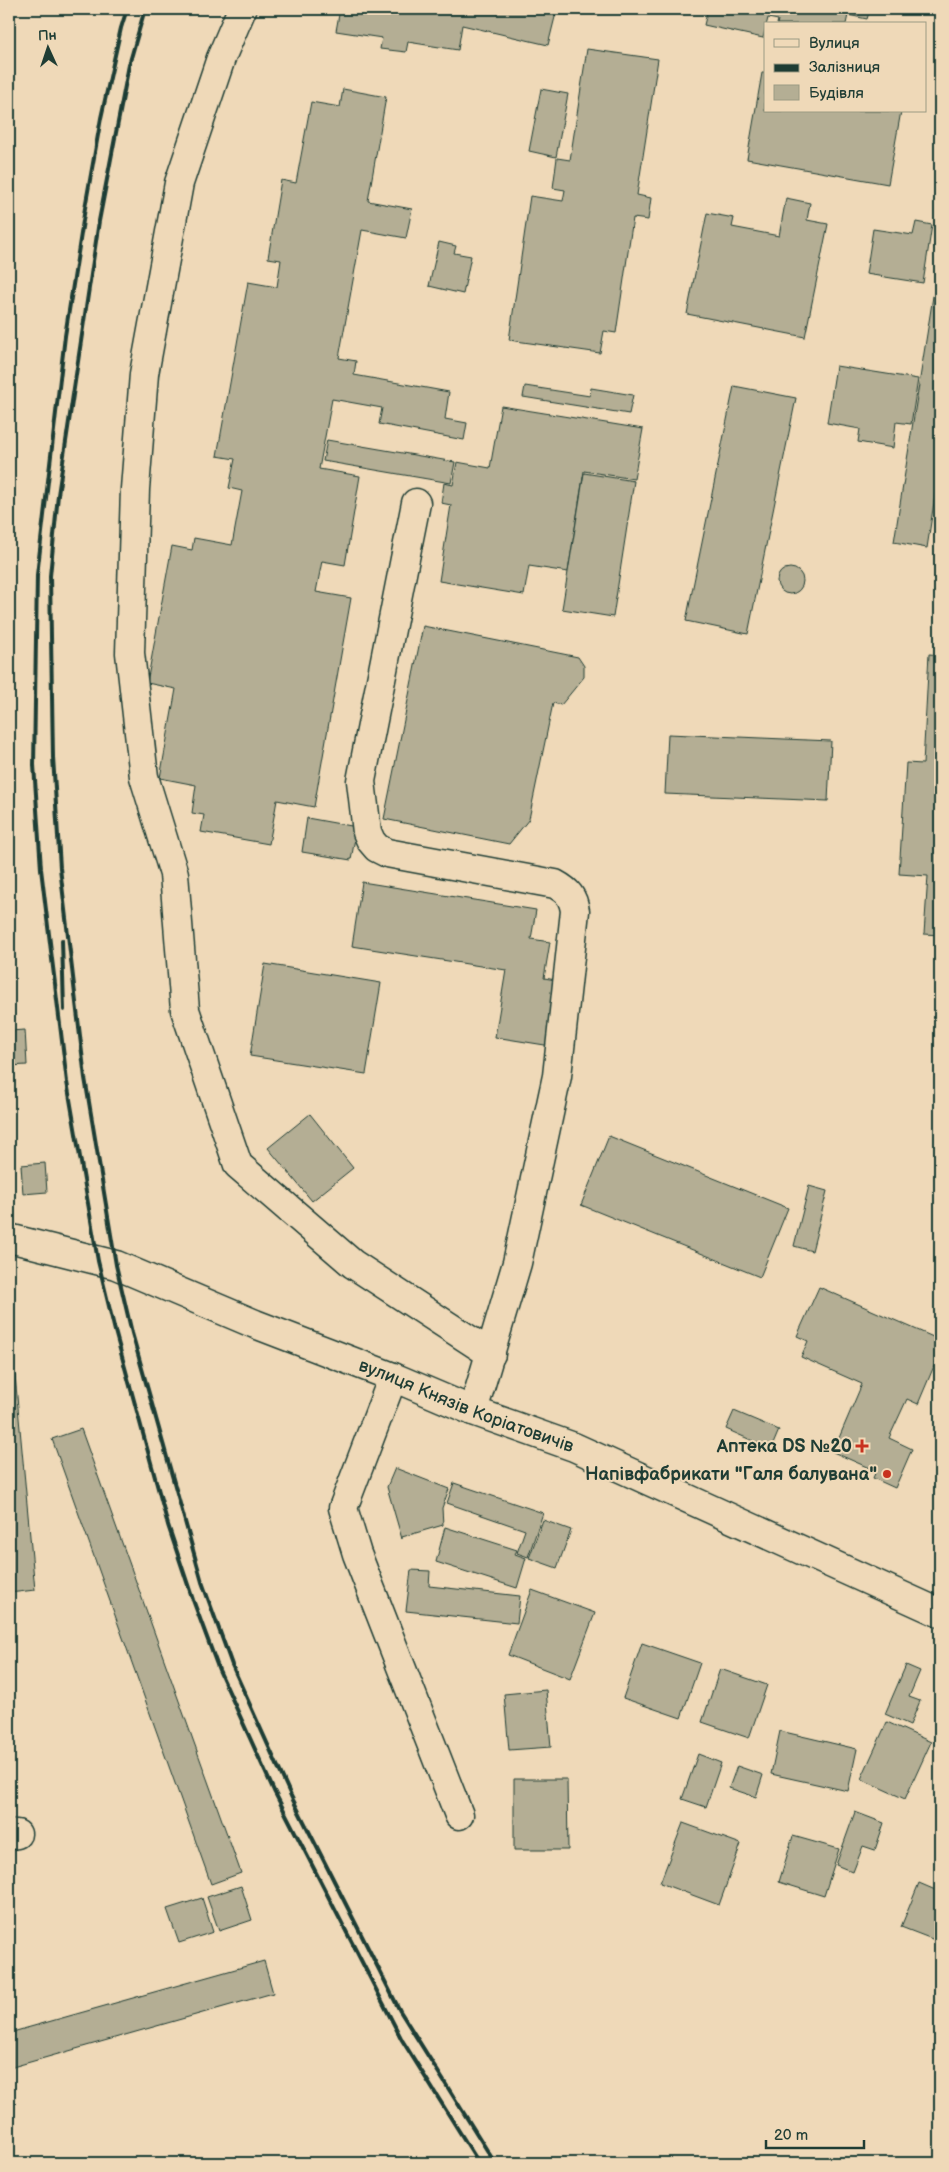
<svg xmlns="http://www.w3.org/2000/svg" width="949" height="2172" font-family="'Balsamiq Sans',sans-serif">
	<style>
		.building { fill: #b4ae94; stroke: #1f3d34 }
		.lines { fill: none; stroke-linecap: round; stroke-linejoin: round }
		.minor-casing { stroke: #1f3d34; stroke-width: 31 }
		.major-casing { stroke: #1f3d34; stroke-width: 31 }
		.minor { stroke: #efd9b8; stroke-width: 28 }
		.major { stroke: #efd9b8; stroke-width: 28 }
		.rail { stroke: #1f3d34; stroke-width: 4 }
		.poi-dot { fill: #c8321e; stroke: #efd9b8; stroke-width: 2 }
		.labels { text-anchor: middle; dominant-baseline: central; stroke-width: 4; stroke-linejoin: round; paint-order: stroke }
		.street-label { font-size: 18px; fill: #1f3d34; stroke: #efd9b8 }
		.poi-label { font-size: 18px; font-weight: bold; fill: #1f3d34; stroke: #efd9b8; text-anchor: end }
	</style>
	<rect width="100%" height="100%" fill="#efd9b8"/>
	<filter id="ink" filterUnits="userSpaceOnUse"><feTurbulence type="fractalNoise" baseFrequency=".02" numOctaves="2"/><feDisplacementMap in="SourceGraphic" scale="10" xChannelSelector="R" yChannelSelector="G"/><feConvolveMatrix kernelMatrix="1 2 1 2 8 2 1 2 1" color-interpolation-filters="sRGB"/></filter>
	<g filter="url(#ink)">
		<g class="building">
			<path d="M340,9h217l-9,36 -86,-20 -4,25 -50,-8 -2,10 -26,-3 2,-11 -46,-7z"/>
			<path d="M657,9h28l-2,6z"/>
			<path d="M708,9h162l-3,10 -19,-4 -2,9h-69l1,-4 -10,-2 -5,20 -59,-13z"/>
			<path d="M587,49l71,10 -21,136 14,3 -3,22 -15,-2 -17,115 -12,-2 -4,22 -91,-13 21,-144 33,5 2,-11 -12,-2 4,-30 13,2z"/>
			<path d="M762,73h3v38h136l-13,73 -141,-25z"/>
			<path d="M343,89l43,8 -18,104 44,8 -6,29 -44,-8 -23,128 17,3 -2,14 95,17 -4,27 22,4 -3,17 -85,-16 3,-16 -50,-9 -13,70 41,7 -15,89 -23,-4 -6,31 35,6 -37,209 -37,-7 -8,44 -68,-12 3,-17 -12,-2 4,-28 -36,-7 16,-89 -29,-6 25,-137 20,4 2,-12 38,7 10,-54 -13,-3 6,-29 -18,-3 31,-174 29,5 4,-27 -13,-2 13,-78 15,3 15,-81 29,5z"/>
			<path d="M541,89l27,5 -12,63 -27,-6z"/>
			<path d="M786,198l24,5 -3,17 21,4 -23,113 -118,-23 20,-101 27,5 -2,9 47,9z"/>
			<path d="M916,222l16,3 -9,58 -57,-9 7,-45 40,6z"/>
			<path d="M439,242l17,4 -2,7 17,3 -8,38 -34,-8z"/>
			<path d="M934,290l6,1v172l-13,85 -33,-6z"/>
			<path d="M836,366l82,13 -7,45 -15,-2 -3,26 -35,-6 2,-13 -33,-6z"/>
			<path d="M525,386l65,10 1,-8 42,7 -4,19 -106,-17z"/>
			<path d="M734,386l62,12 -48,236 -62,-13z"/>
			<path d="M501,406l142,23 -9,50 -50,-8 -16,101 -39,-6 -5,29 -85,-14 12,-76 -10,-2 3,-20 9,2 4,-23 33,6z"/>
			<path d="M327,440l128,22 -4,21 -128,-22z"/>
			<path d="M584,473l50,8 -21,136 -51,-8z"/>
			<circle cx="790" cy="581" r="13"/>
			<path d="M423,626l155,31 6,9v11l-23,28 -8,-2 -24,116 -20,25 -125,-25z"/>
			<path d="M929,654l11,1v280l-16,-1 4,-58 -29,-2 7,-111 17,1z"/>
			<path d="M668,734l163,7 -3,60 -163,-7z"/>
			<path d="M307,818l50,9 -6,33 -49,-8z"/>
			<path d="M362,882l174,28 -5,29 19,3 -6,36 18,3 -11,65 -56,-9 11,-67 -154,-24z"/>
			<path d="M265,964l116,19 -15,91 -116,-18z"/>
			<path d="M25,1030l2,35 -18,1v-35z"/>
			<path d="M310,1114l43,54 -41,33 -44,-53z"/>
			<path d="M609,1136l179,72 -28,69 -179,-72z"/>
			<path d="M45,1163l2,29 -24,2 -2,-29z"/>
			<path d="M809,1186l18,5 -15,60 -18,-5z"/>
			<path d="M819,1287l121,53v12l-22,52 -11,-5 -18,39 23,11 -17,39 -22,-10 3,-7 -43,-19 29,-68 -61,-27 7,-16 -11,-5z"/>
			<path d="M15,1375l20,215 -26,3v-217z"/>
			<path d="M734,1411l45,19 -8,19 -45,-20z"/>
			<path d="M81,1429l160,444 -30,11 -159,-445z"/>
			<path d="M395,1468l54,21 -7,19 1,17 -41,12v2l-15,-52z"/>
			<path d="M454,1483l89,30 -15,44 -11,-4 8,-23 -78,-27z"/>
			<path d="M543,1520l28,10 -14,38 -28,-10z"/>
			<path d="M445,1527l72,23 -2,4 11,4 -9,30 -81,-26z"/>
			<path d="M411,1570l19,1 -1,15 91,10 -3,27 -111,-12z"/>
			<path d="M532,1590l63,23 -25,66 -62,-24z"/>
			<path d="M642,1643l58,20 -19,55 -58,-20z"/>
			<path d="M906,1665l14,6 -11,26 11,4 -10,24 -25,-11z"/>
			<path d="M720,1669l47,16 -18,53 -47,-16z"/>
			<path d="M546,1690l5,57 -42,3 -5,-56z"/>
			<path d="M887,1722l44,20 -26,57 -44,-20z"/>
			<path d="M780,1731l77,18 -9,42 -77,-17z"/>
			<path d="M698,1754l23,9 -15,44 -24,-8z"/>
			<path d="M737,1766l26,9 -7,22 -27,-9z"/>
			<path d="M514,1779h53l1,71h-54z"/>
			<path d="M855,1812l29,11 -9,27 -12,-4 -10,26 -17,-7z"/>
			<path d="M683,1823l58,21 -22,61 -59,-22z"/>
			<path d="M793,1836l46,13 -15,47 -45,-14z"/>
			<path d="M919,1883l21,9v50l-39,-15z"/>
			<path d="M241,1886l11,34 -33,11 -12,-34z"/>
			<path d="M202,1898l11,34 -34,11 -12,-34z"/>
			<path d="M264,1961l9,32 -264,75v-35z"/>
		</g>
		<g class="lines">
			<defs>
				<g id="minor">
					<path d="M242,9l-21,49 -42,125 -35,191 -9,115 -5,164 14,124 30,97 11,136 53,155 115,99 138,90"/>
					<path d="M416,503l-55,278 6,51 4,9 6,7 10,5 168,31c13,7 18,13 20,27l-18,165 -40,187 -44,148"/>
					<path d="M393,1377l-50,131 14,46 102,261"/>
					<path d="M9,1835l8,-1"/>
				</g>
				<g id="major">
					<path id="s1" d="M9,1238l107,27 139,59 138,53 80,34 101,36 366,166"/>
				</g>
			</defs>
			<use href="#minor" class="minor-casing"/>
			<use href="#major" class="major-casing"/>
			<use href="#minor" class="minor"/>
			<use href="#major" class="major"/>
			<g class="rail">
				<path d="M127,9l-6,19 -20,90 -16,90 -20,128 -28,239 -3,190 7,104 26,213 31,179 17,70 53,194 25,75 26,70 55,121 128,249 77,123"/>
				<path d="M145,9l-16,56 -30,156 -41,274 -8,81 3,181 7,111 25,210 31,187 16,68 70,249 30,83 59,131 109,215 95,152"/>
				<path d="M62,940l2,70"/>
			</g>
		</g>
	</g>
	<g class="poi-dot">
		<path d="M859.5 1438.5h5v5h5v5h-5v5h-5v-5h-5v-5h5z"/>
		<circle cx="887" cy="1474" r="5"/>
	</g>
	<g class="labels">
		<g class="street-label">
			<text stroke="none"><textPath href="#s1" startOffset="488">вулиця Князів Коріатовичів</textPath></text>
		</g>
		<g class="poi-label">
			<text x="852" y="1446">Аптека DS №20</text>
			<text x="877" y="1474">Напівфабрикати "Галя балувана"</text>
		</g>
	</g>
	<rect width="949" height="2172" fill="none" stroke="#efd9b8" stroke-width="30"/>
	<rect x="15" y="15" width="919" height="2142" fill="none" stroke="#1f3d34" stroke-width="2" filter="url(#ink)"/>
	<rect x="764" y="22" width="162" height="90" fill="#efd9b8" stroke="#9c9b83"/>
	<rect x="774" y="39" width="25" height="8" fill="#efd9b8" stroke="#9c9b83"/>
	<text x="809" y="48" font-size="15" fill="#1f3d34">Вулиця</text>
	<rect x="774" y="64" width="25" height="8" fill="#1f3d34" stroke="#9c9b83"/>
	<text x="809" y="72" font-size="15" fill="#1f3d34">Залізниця</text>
	<rect x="774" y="85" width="25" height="15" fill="#b4ae94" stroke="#9c9b83"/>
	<text x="809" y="98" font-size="15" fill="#1f3d34">Будівля</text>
	<g transform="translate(48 48) rotate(357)" stroke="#efd9b8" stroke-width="4" paint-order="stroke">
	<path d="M0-4L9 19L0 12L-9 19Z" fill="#1f3d34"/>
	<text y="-8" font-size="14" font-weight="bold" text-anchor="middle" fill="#1f3d34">Пн</text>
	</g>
	<path d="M766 2140v8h98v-8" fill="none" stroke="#1f3d34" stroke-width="2.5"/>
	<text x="774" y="2140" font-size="15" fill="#1f3d34" stroke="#efd9b8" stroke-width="4" paint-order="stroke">20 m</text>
</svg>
